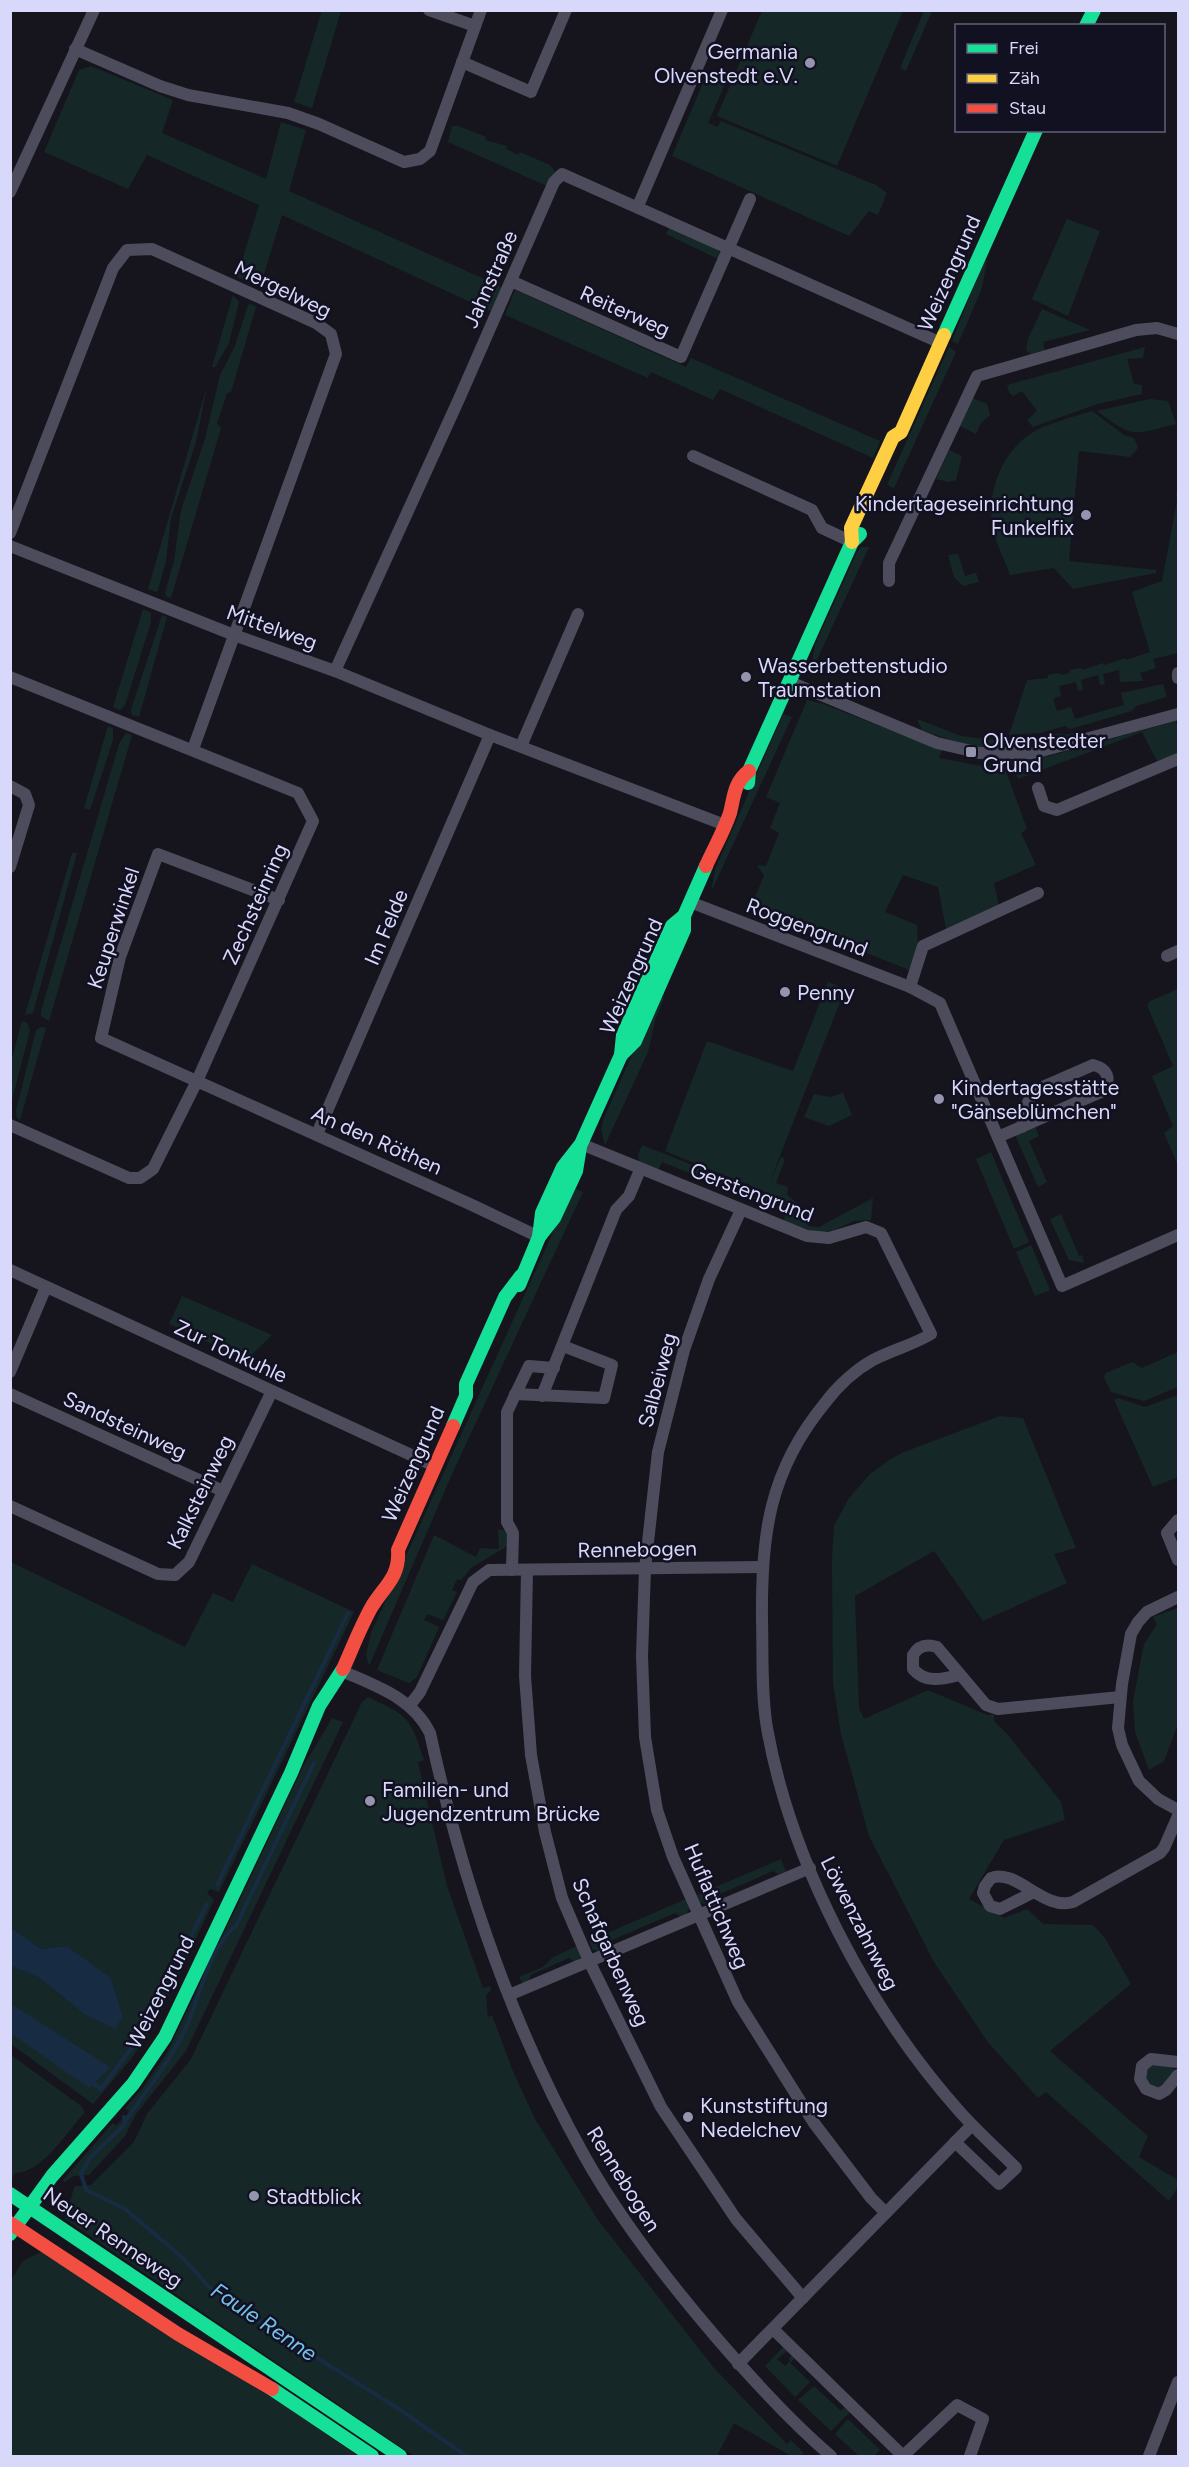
<svg xmlns="http://www.w3.org/2000/svg" width="1189" height="2467" font-family="Figtree,sans-serif">
	<style>
		.green { fill: #152827 }
		.water { fill: #172c43 }
		.lines { fill: none; stroke-linecap: round; stroke-linejoin: round }
		.stream { stroke: #172c43; stroke-width: 4 }
		.street { stroke: #4c4c5d; stroke-width: 12 }
		.fast { stroke: #16e098; stroke-width: 14 }
		.slow { stroke: #ffcf43; stroke-width: 14 }
		.jam { stroke: #f24e42; stroke-width: 14 }
		.poi-dot { fill: #9494ad; stroke: #121122; stroke-width: 2 }
		.labels { text-anchor: middle; dominant-baseline: central; stroke-width: 5; stroke-linejoin: round; paint-order: stroke }
		.poi-label { font-size: 21px; fill: #d8d8fa; stroke: #121122; text-anchor: start }
		.street-label { font-size: 21px; fill: #d8d8fa; stroke: #121122 }
		.water-label { font-size: 22px; font-style: italic; fill: #73c0ec; stroke: #121122 }
	</style>
	<rect width="100%" height="100%" fill="#16151e"/>
	<g class="green">
		<path d="M322,10l19,1 -29,97 -18,-6z"/>
		<path d="M762,11h141l-66,155 -120,-50z"/>
		<path d="M924,11h8l-26,60 -6,-3z"/>
		<path d="M91,66l82,34 -11,33 104,46 15,-57 25,8 -17,61 215,97 -12,24 -210,-97 -22,72 -23,-10 22,-72 -112,-50 -19,34 -84,-37 35,-82z"/>
		<path d="M708,71l20,6 -20,46 10,4 3,-6 155,64 11,8 -9,22 -9,-4 -20,25 -177,-80z"/>
		<path d="M452,126h7l27,11 -1,3 22,6 -1,3 12,6 2,-3 30,13 7,9 -8,13 -101,-45z"/>
		<path d="M1067,219l33,12 -32,85 -36,-17z"/>
		<path d="M670,226l48,21 2,8 -2,4 -52,-25z"/>
		<path d="M984,260l3,1 -5,27 -24,56 -6,-3z"/>
		<path d="M515,290l171,77 5,-9 189,83 -7,17 -153,-69 -7,11 -62,-28 -3,6 -143,-63z"/>
		<path d="M233,295l6,7 -10,41 -14,24h-3z"/>
		<path d="M251,304l5,3 -25,85 -4,1 -10,31 4,4 -50,170 -5,-2 -1,-3 9,-32 7,-51 24,-71 15,-64 15,-29 13,-41z"/>
		<path d="M1042,309l48,21 -47,12 2,8 -14,4 -5,-4 2,-11z"/>
		<path d="M949,347l7,5 -62,136 -7,-3z"/>
		<path d="M1145,347l-2,11 -16,1 7,25 8,1v9l-45,10 -64,23 -6,-7 10,-9 -15,-20 -9,5 -4,-4 -2,-7z"/>
		<path d="M207,386l-11,56 -25,76 -5,43 -8,29 -2,2 -8,-3z"/>
		<path d="M973,398l14,6 3,11 -9,8 -5,11 -16,-8z"/>
		<path d="M1150,399l18,2 8,23c-45,11 -41,15 -79,-13z"/>
		<path d="M1092,411l32,24 10,3 4,10 -8,9 -51,-6 -10,110 87,9v3l-83,16 -19,-21 -44,7c-5,-14 -13,-29 -16,-43 -10,-36 8,-83 41,-101 17,-9 38,-14 57,-20z"/>
		<path d="M949,450l13,6 -6,24 -7,2 -13,-3z"/>
		<path d="M1178,492v161l-25,6 3,9 -16,5 3,8 -23,1 -1,-12 -16,4 2,10 -5,1 -2,-10 -17,5 2,10 -5,1 -2,-9 -17,4 2,10 -8,3 4,12 14,-4 4,12 49,-14 -3,-12 42,-9 4,13 -31,9 -4,5 -62,18 -5,-3 -25,7 -31,2 18,-55 21,-2v-3l11,-2 1,2 10,-2v-3l11,-2 1,2 21,-7 1,2 21,-7 1,2 24,-8 -18,-60 30,-11 15,-80 -1,-8z"/>
		<path d="M861,547h8l-55,119h-3l4,-21 42,-93z"/>
		<path d="M958,554l7,22 11,-3 3,9 -16,4 -9,-9 -6,-22z"/>
		<path d="M143,609l8,4v9l-26,83 -5,5 -7,-3z"/>
		<path d="M162,615l5,2 -28,100 -7,-2 -1,-5z"/>
		<path d="M807,700l16,4 119,46 -3,8 42,8h23l23,63 -6,4 15,32 -42,18 5,23 -53,23 -8,-42 -35,-12 -18,37 32,13 1,25 -9,20 -158,-64 13,-30 -7,-11 9,1 13,-33 -9,-5 10,-25 -14,-6z"/>
		<path d="M783,714l9,3 -81,175 4,-22z"/>
		<path d="M917,719l44,17 41,5v8c-28,-1 -53,-9 -80,-19z"/>
		<path d="M1176,721l2,7v26l-21,7 -15,-29 -124,47 -9,-19 40,-4z"/>
		<path d="M108,726l5,2v12l-23,70 -6,-2z"/>
		<path d="M1081,731l2,3 -56,13 -17,2v-9c13,0 49,-9 56,-5z"/>
		<path d="M126,733l6,2 -83,286 -8,-5v-5l78,-267z"/>
		<path d="M72,853h5l-44,160 -8,2z"/>
		<path d="M828,982l17,7 -76,195 12,-27 4,2 -9,24 12,4 -1,8 10,8 11,23 11,1 54,-29 -2,22 -17,1 -20,9 -17,3 -33,-12 2,-9 -124,-50 -4,8 -19,-8 -1,-8 4,-9 124,49v-2l-101,-41 42,-110 86,30z"/>
		<path d="M1178,989v174h-1l-13,-30 9,-7 -21,-50 21,-10 -26,-61 3,-4z"/>
		<path d="M658,996l6,2 -9,23 -7,31 -43,93 -4,-16 3,-11z"/>
		<path d="M22,1021l5,2 3,7 -19,74v-42z"/>
		<path d="M41,1027l5,1 -26,92 -3,-2 -1,-7 20,-81z"/>
		<path d="M843,1093l9,22 -23,11 -25,-9 10,-23 16,3z"/>
		<path d="M1035,1126l4,10 -10,5 18,41 -9,5 -23,-52z"/>
		<path d="M991,1152l38,90 -15,7 -38,-90z"/>
		<path d="M573,1188l10,4 -130,280 -84,194 -3,-12 5,-21z"/>
		<path d="M1061,1214l18,42 3,-1 2,8 -15,-3 -19,-41z"/>
		<path d="M1031,1245l19,45 -15,6 -19,-44z"/>
		<path d="M182,1296l90,39 -26,25 -77,-36z"/>
		<path d="M1178,1352v35l-34,14 -33,-9 -7,-15 2,-4 26,-11 10,6z"/>
		<path d="M1178,1395v82l-25,10 -39,-87 4,-2 27,9z"/>
		<path d="M1000,1416l23,2 53,130 -22,6 13,29 -84,38 -49,-70 -79,45 4,112 5,11 64,-29 59,25 7,-1v7l15,15 52,66 4,18 -61,20 -35,59 35,19 23,-9 16,15 50,1 12,13 26,46 -81,67 98,85 -9,21 39,23v7l-9,14 -123,-109 -8,6 -51,-57 -53,-79 -65,-126 -28,-102 -8,-51 -1,-124 2,-33 15,-28 20,-23 20,-15 15,-8z"/>
		<path d="M498,1529l11,3v13l-38,23 -10,12 -4,-1 -5,11 5,2 -14,28 -16,-6 -3,6 15,7 -22,50 -8,6 -32,-13 57,-135 42,22 4,-9 19,1z"/>
		<path d="M11,1562l174,85 28,-54 20,9 19,-38 102,48 -135,280 -9,-3 -3,4 7,7 -51,108 -16,27 -16,24 -38,45 -82,-60v-78l29,12 45,37 30,14 8,-12 -12,-39 -44,-32 -26,3 -30,-21z"/>
		<path d="M1178,1608v116l-14,37 -15,9 -14,-38 -2,-31 11,-57 13,-20 -4,-7z"/>
		<path d="M368,1697c41,20 42,19 56,63l-6,2 29,124 36,102 7,-2 1,4 -5,5 2,22 4,-2 20,54 23,50 63,101 116,148 73,76 4,-4 13,13 -4,3h-9l-57,-33 -17,33h-303l-349,-237 9,-31 2,-2 15,-1 43,-43 13,-28 44,-55 160,-334 11,-23z"/>
		<path d="M332,1718l11,4 -157,329 -50,63 -11,22 -36,39 -15,1 -9,6 -3,-1 51,-58 3,3 13,-14 -4,-4 17,-19 25,-36 136,-286z"/>
		<path d="M781,1859l5,13 -8,2 -5,-3 -60,26 -2,7 -10,-1 -4,-8z"/>
		<path d="M686,1899l4,8 -4,8 -5,2 -6,-4 -70,30 -2,8 -10,-1 -4,-9z"/>
		<path d="M577,1946l4,10 -6,6 -6,-4 -38,17 -2,6 -6,4 -4,-8 24,-10 10,-10z"/>
		<path d="M11,2055l70,51 4,6c-18,20 -43,61 -70,61l-4,8z"/>
		<path d="M1158,2064l14,3 3,4 -12,15 -7,3 -11,-8 2,-13z"/>
		<path d="M41,2252l233,147 84,57h-347v-176l12,-19z"/>
		<path d="M784,2346l4,4 -11,9 8,7 5,-5 -1,-2 3,-5 3,4 -5,5 20,19 -15,15 -30,-31z"/>
		<path d="M814,2386l27,25 5,-5 5,5 -20,20 -33,-31z"/>
		<path d="M848,2419l32,31 -6,6h-15l-24,-22z"/>
	</g>
	<g class="water">
		<path d="M11,1928l30,21 26,-3 44,32 12,39 -8,12 -30,-14 -45,-37 -29,-12z"/>
		<path d="M11,2004l99,63 -21,21 -78,-55z"/>
	</g>
	<g class="lines">
		<g class="stream">
			<path d="M217,1885l131,-272"/>
			<path d="M91,2082l10,7 41,-55 65,-130"/>
			<path d="M124,2117l1,7 -36,35 -8,15 5,16 39,19 58,49 26,29 34,25 153,95 70,49"/>
			<path d="M126,2120c20,-29 44,-59 59,-90 14,-30 24,-84 51,-104l78,-163"/>
		</g>
		<g class="street">
			<path d="M429,10l46,16"/>
			<path d="M75,49l85,37 28,9 100,18 31,11 85,38 16,-3 10,-8 51,-141"/>
			<path d="M462,62l69,30 35,-82"/>
			<path d="M10,192l84,-182"/>
			<path d="M638,206l84,-196"/>
			<path d="M511,281l170,76 69,-158"/>
			<path d="M693,456l119,54 10,18 30,14"/>
			<path d="M10,533l103,-265 14,-18 25,-1 164,74 15,11 5,20 -143,395"/>
			<path d="M10,546l224,89 101,36 155,64 235,90"/>
			<path d="M889,581v-18l88,-187 159,-46 21,-2 21,6"/>
			<path d="M335,671l124,-272 95,-217 8,-8 379,169"/>
			<path d="M1178,673v5"/>
			<path d="M10,677l288,116 15,28 -116,260 -44,88 -13,9h-11l-119,-53"/>
			<path d="M790,682l147,61 43,10h54l144,-39"/>
			<path d="M521,746l57,-132"/>
			<path d="M10,786l15,8 4,11 -19,62"/>
			<path d="M1038,788l6,18 13,4 121,-51"/>
			<path d="M279,900l-121,-46 -38,103 -19,81 371,167 67,32"/>
			<path d="M690,902l220,85 30,16 122,283 116,-51"/>
			<path d="M1167,956l11,-5"/>
			<path d="M910,987l13,-41 115,-53"/>
			<path d="M317,1134l173,-399"/>
			<path d="M998,1137l105,-46c9,-12 4,-23 -10,-26l-55,24c-12,9 -13,24 -16,38"/>
			<path d="M581,1144l226,92 22,2 37,-11 15,6 50,101c-18,11 -39,16 -58,26 -18,10 -36,27 -48,43 -56,68 -64,132 -63,217 1,35 -1,73 5,108 24,135 102,282 193,384 17,19 37,37 56,56l-17,16 -44,-42"/>
			<path d="M741,1210l-32,69 -25,71 -26,102 -13,117 -3,87 3,81 12,73 16,47 65,145 76,121 57,75 15,15"/>
			<path d="M10,1270l425,196"/>
			<path d="M10,1372l36,-85"/>
			<path d="M10,1394l213,97"/>
			<path d="M515,1394l89,4 8,-33 -49,-19"/>
			<path d="M542,1396l74,-186 13,-14 11,-26"/>
			<path d="M10,1506l148,68 17,1 14,-13 83,-171"/>
			<path d="M1178,1520l-11,13 11,27"/>
			<path d="M512,1570l1,-37 -6,-11v-110l22,-46 25,2"/>
			<path d="M527,1570l-2,106 6,79 14,77 17,66 27,63 72,146 75,112 67,79"/>
			<path d="M1178,1597l-31,15 -9,10 -7,12 -9,50 -4,44 4,17 17,36 19,18 20,11"/>
			<path d="M342,1671c34,15 71,27 88,62 32,147 81,292 155,424 36,64 82,123 130,179 36,42 74,84 116,120"/>
			<path d="M959,1675c-16,4 -33,9 -46,-6v-14c6,-10 14,-11 24,-8l49,58 12,4 122,-12"/>
			<path d="M410,1705l10,-13 53,-110 16,-12 273,-3"/>
			<path d="M1034,1892l-34,17 -10,-3 -7,-13 2,-7 6,-8c26,-10 52,33 82,24l87,-49 4,-5 14,-32"/>
			<path d="M509,1995l301,-127"/>
			<path d="M1178,2062l-27,-3 -9,7 -2,13 6,10 13,5 7,-4 12,-15"/>
			<path d="M773,2329l130,127"/>
			<path d="M738,2364l234,-239"/>
			<path d="M903,2456l54,-51 26,14 -13,37"/>
			<path d="M1149,2456l29,-74"/>
		</g>
		<g class="fast">
			<path d="M1086,26l8,-16"/>
			<path d="M944,335l92,-205"/>
			<path d="M748,783l1,-12 103,-229 8,-8"/>
			<path d="M621,1055l14,-14 49,-111v-14"/>
			<path d="M539,1237l3,-24 21,-46 18,-23 40,-89 2,-20 49,-109 12,-10 22,-50"/>
			<path d="M519,1285l20,-48 15,-19 22,-47 4,-24"/>
			<path d="M453,1426l13,-30v-12l39,-87 16,-21"/>
			<path d="M10,2194l390,262"/>
			<path d="M10,2234l42,-58 81,-92 32,-47 126,-264 28,-67 24,-37"/>
			<path d="M272,2389l100,67"/>
		</g>
		<path class="slow" d="M852,542l-1,-14 42,-91 8,-5 43,-97"/>
		<g class="jam">
			<path d="M706,866c8,-18 18,-35 24,-53 4,-16 4,-31 19,-42"/>
			<path d="M343,1669c9,-20 17,-41 28,-61 12,-21 29,-30 27,-58l55,-124"/>
			<path d="M10,2223l168,111 94,55"/>
		</g>
	</g>
	<g class="poi-dot">
		<circle cx="810" cy="63" r="6"/>
		<circle cx="1086" cy="515" r="6"/>
		<circle cx="746" cy="677" r="6"/>
		<rect x="965" y="746" width="12" height="12" rx="3"/>
		<circle cx="785" cy="992" r="6"/>
		<circle cx="939" cy="1099" r="6"/>
		<circle cx="370" cy="1801" r="6"/>
		<circle cx="688" cy="2117" r="6"/>
		<circle cx="254" cy="2196" r="6"/>
	</g>
	<g class="labels">
		<g class="poi-label">
			<text x="798" y="51" text-anchor="end">Germania<tspan x="798" dy="24">Olvenstedt e.V.</tspan></text>
			<text x="1074" y="503" text-anchor="end">Kindertageseinrichtung<tspan x="1074" dy="24">Funkelfix</tspan></text>
			<text x="758" y="665">Wasserbettenstudio<tspan x="758" dy="24">Traumstation</tspan></text>
			<text x="983" y="740">Olvenstedter<tspan x="983" dy="24">Grund</tspan></text>
			<text x="797" y="992">Penny</text>
			<text x="951" y="1087">Kindertagesstätte<tspan x="951" dy="24">"Gänseblümchen"</tspan></text>
			<text x="382" y="1789">Familien- und<tspan x="382" dy="24">Jugendzentrum Brücke</tspan></text>
			<text x="700" y="2105">Kunststiftung<tspan x="700" dy="24">Nedelchev</tspan></text>
			<text x="266" y="2196">Stadtblick</text>
		</g>
		<g class="street-label">
			<text transform="translate(949 273) rotate(-66)">Weizengrund</text>
			<text transform="translate(490 279) rotate(-66)">Jahnstraße</text>
			<text transform="translate(283 289) rotate(26)">Mergelweg</text>
			<text transform="translate(625 311) rotate(24)">Reiterweg</text>
			<text transform="translate(272 627) rotate(20)">Mittelweg</text>
			<text transform="translate(255 904) rotate(-66)">Zechsteinring</text>
			<text transform="translate(386 927) rotate(-67)">Im Felde</text>
			<text transform="translate(807 927) rotate(21)">Roggengrund</text>
			<text transform="translate(113 928) rotate(-72)">Keuperwinkel</text>
			<text transform="translate(631 976) rotate(-66)">Weizengrund</text>
			<text transform="translate(377 1140) rotate(24)">An den Röthen</text>
			<text transform="translate(752 1192) rotate(21)">Gerstengrund</text>
			<text transform="translate(231 1351) rotate(25)">Zur Tonkuhle</text>
			<text transform="translate(657 1380) rotate(-75)">Salbeiweg</text>
			<text transform="translate(125 1425) rotate(25)">Sandsteinweg</text>
			<text transform="translate(413 1464) rotate(-66)">Weizengrund</text>
			<text transform="translate(200 1492) rotate(-64)">Kalksteinweg</text>
			<text transform="translate(637 1549) rotate(-1)">Rennebogen</text>
			<text transform="translate(717 1906) rotate(67)">Huflattichweg</text>
			<text transform="translate(860 1923) rotate(63)">Löwenzahnweg</text>
			<text transform="translate(611 1952) rotate(66)">Schafgarbenweg</text>
			<text transform="translate(160 1992) rotate(-63)">Weizengrund</text>
			<text transform="translate(624 2179) rotate(58)">Rennebogen</text>
			<text transform="translate(113 2237) rotate(34)">Neuer Renneweg</text>
		</g>
		<g class="water-label">
			<text transform="translate(264 2322) rotate(34)">Faule Renne</text>
		</g>
	</g>
	<rect width="1189" height="2467" fill="none" stroke="#d8d8fa" stroke-width="24"/>
	<rect x="955" y="24" width="210" height="108" fill="#121122" stroke="#616178" stroke-width="1.5"/>
	<rect x="967" y="44" width="30" height="9" fill="#16e098" stroke="#616178" stroke-width="1.5"/>
	<text x="1009" y="54" font-size="18" fill="#d8d8fa">Frei</text>
	<rect x="967" y="74" width="30" height="9" fill="#ffcf43" stroke="#616178" stroke-width="1.5"/>
	<text x="1009" y="84" font-size="18" fill="#d8d8fa">Zäh</text>
	<rect x="967" y="104" width="30" height="9" fill="#f24e42" stroke="#616178" stroke-width="1.5"/>
	<text x="1009" y="114" font-size="18" fill="#d8d8fa">Stau</text>
</svg>
